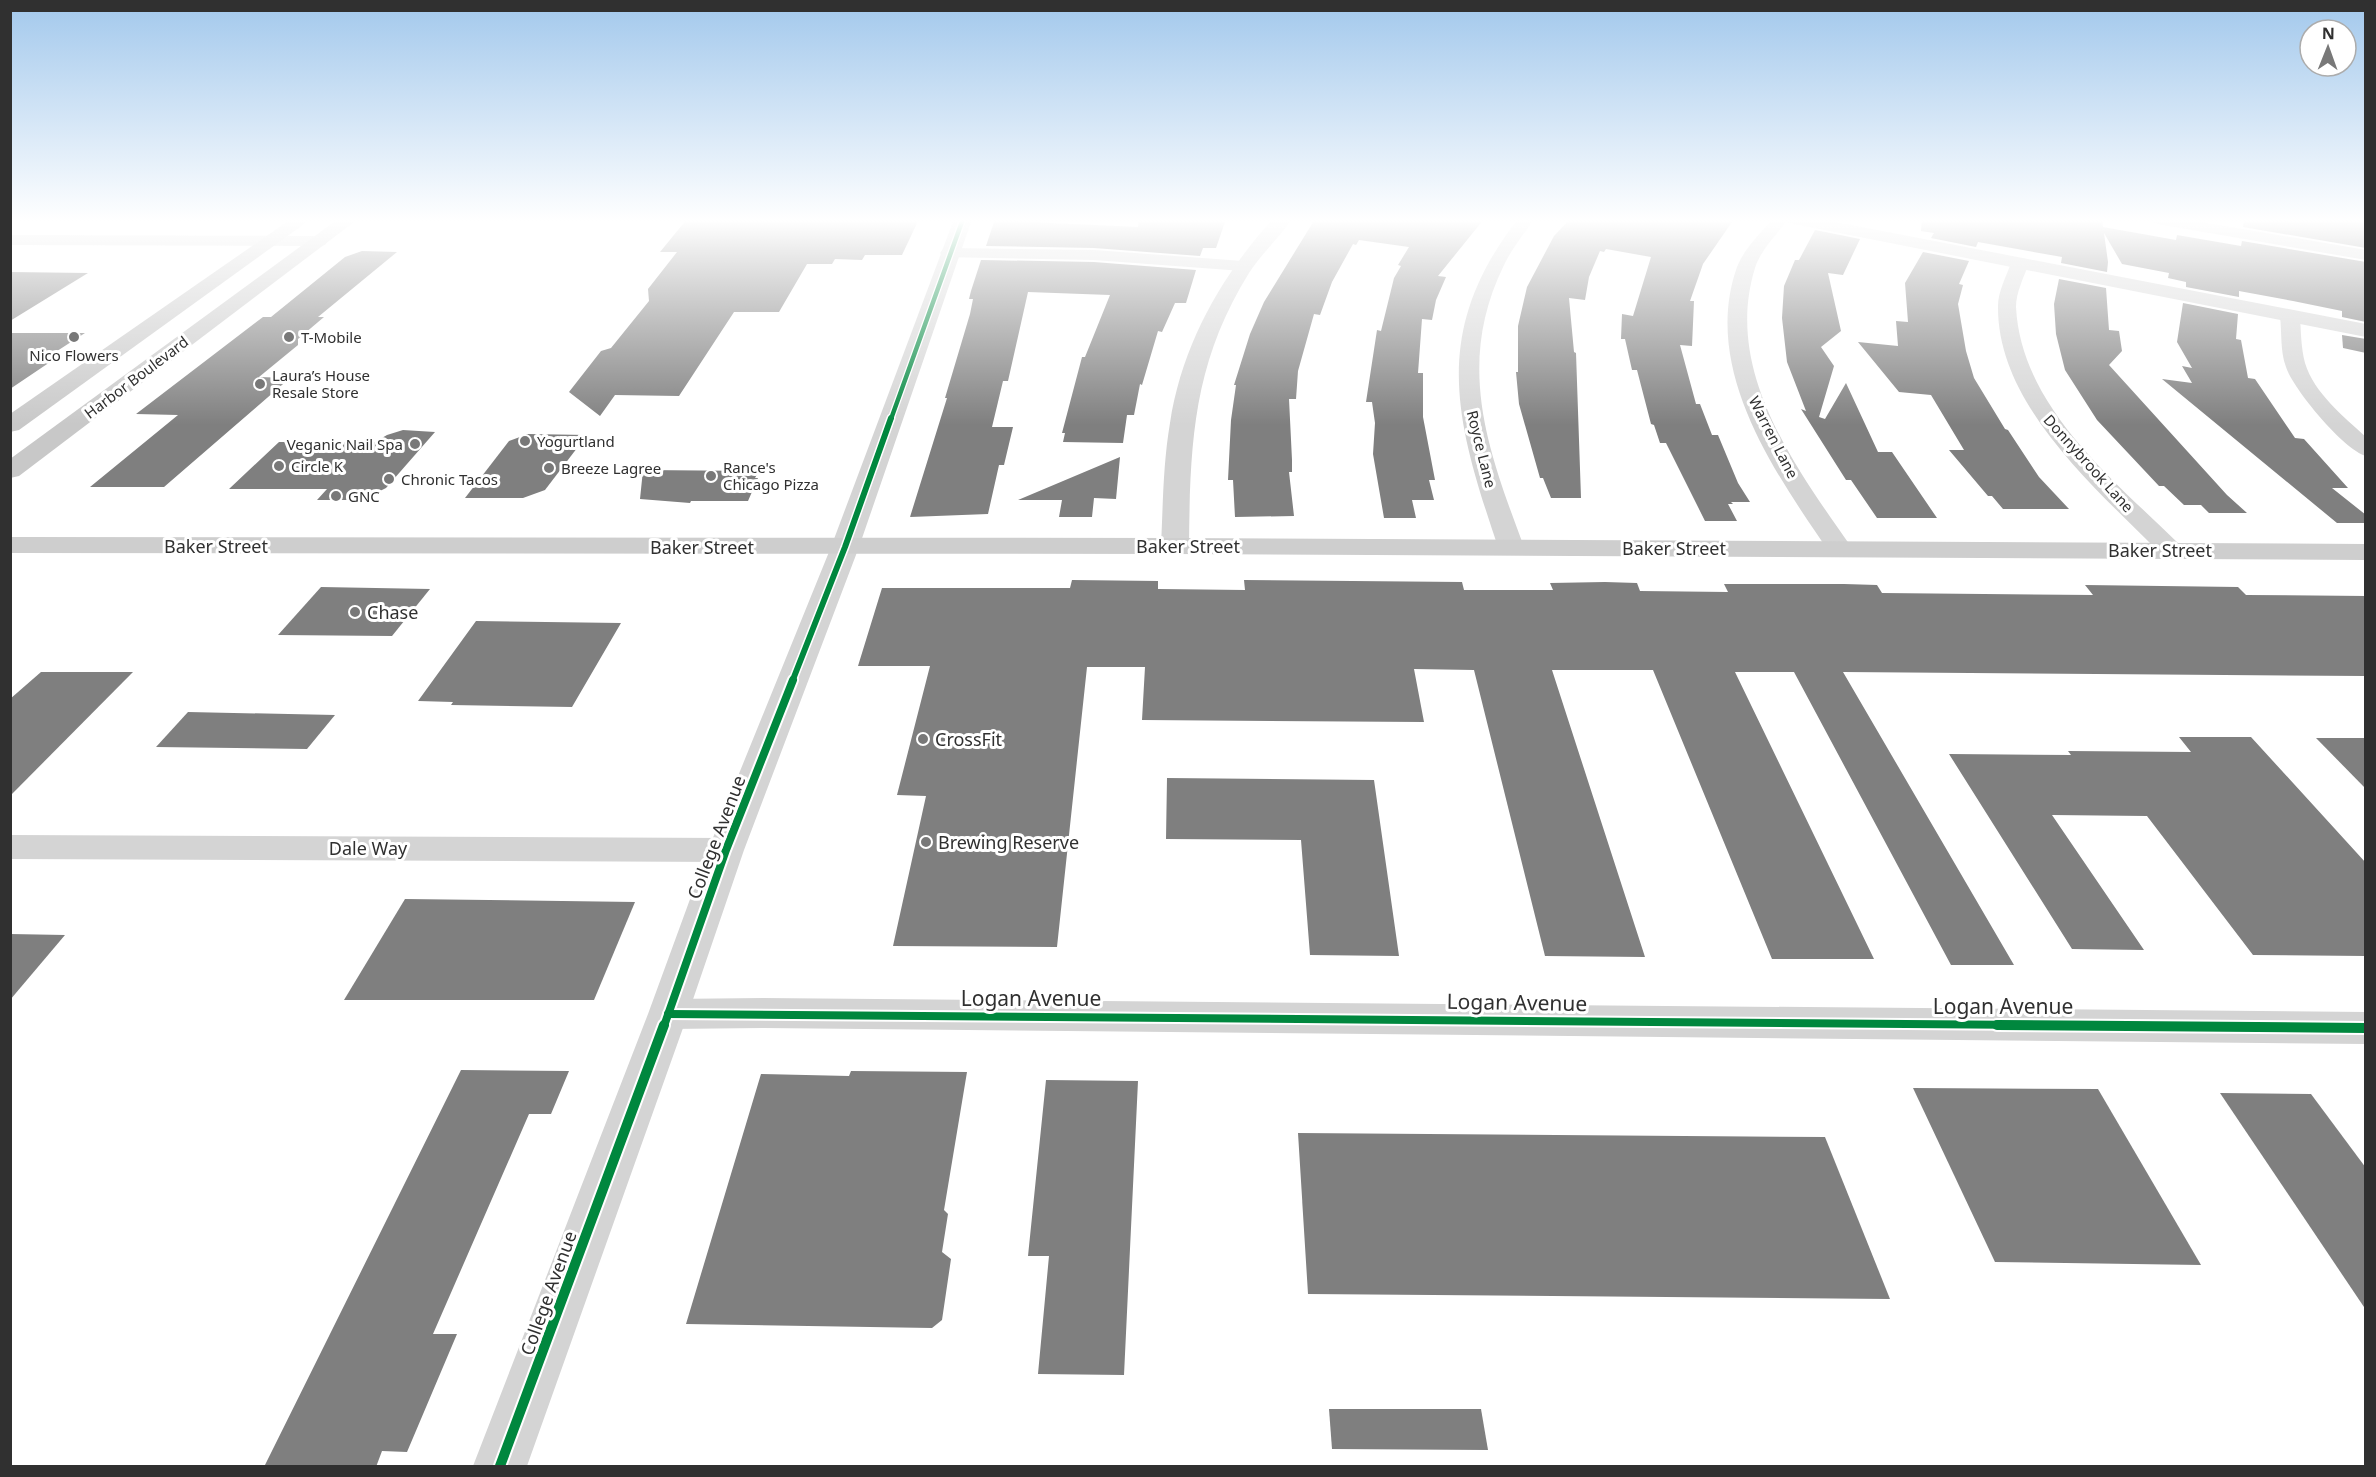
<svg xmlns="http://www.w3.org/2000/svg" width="2376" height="1477" font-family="'Noto Sans',sans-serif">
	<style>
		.building { fill: #7f7f7f }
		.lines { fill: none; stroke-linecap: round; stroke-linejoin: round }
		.minor { fill: #d4d4d4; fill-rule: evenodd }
		.tertiary { fill: #d4d4d4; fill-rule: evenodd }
		.secondary { fill: #cecece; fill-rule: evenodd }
		.primary { fill: #c8c8c8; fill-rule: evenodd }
		.cycleway-far3-casing { stroke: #fff; stroke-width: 7 }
		.cycleway-far2-casing { stroke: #fff; stroke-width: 9 }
		.cycleway-far1-casing { stroke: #fff; stroke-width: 12 }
		.cycleway-casing { stroke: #fff; stroke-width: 14 }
		.cycleway-far3 { stroke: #00873e; stroke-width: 4.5 }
		.cycleway-far2 { stroke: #00873e; stroke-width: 6 }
		.cycleway-far1 { stroke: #00873e; stroke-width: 8 }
		.cycleway { stroke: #00873e; stroke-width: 10 }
		.poi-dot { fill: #787878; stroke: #fff; stroke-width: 2 }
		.labels { text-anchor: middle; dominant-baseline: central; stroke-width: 6; stroke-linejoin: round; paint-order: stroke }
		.far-poi-label { font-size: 15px; fill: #303030; stroke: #fff; text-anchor: start }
		.far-street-label { font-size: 15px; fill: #303030; stroke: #fff }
		.street-label { font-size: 18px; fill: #303030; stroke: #fff }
		.poi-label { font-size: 18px; fill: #303030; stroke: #fff; text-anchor: start }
		.near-street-label { font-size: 21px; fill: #303030; stroke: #fff }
	</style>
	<rect width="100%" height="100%" fill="#fff"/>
	<g class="building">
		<path d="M687,219h232l-17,36h-37l-3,5 -27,-1 -3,5h-25l-28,48h-45l-55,84 -64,-1 -15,21 -31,-24 32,-41 10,-3 38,-47 -1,-12 29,-37h-17z"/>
		<path d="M995,219h37l-1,3 107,5 1,-8h87l-10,29h-13l-3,8 -106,-8 -108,-2z"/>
		<path d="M1315,219h169l-46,57 8,1 -10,23 -4,20 -10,-1 -4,54h5v44l12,63h-6l5,20h-22l4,18h-32l-11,-64 2,-31 -3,-21h-6l11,-72 4,1 13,-53 7,-12 -3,-1 11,-18 -50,-7 -3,5 -3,-1 -21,38 -12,33 -6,-1 -16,57 -2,28h-7l3,61v12h-3l5,44 -59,1 -2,-37h-5l3,-60 5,-35h-2l16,-51 14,-32z"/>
		<path d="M1570,219h164l-31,45 -13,37h4l-2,45 -12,-1 16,59h4l12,31h6l20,48 12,19h-19l2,2h-5l9,17h-32l-39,-78h-6l-6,-18 -3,-1 -14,-54h-5l-7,-31h-4l1,-25 11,2 18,-59 -45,-8 -2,3 -4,-1 -11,26 -4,23 -16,-2 5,54 2,1 5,145h-30l-8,-20h-3l-21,-74 -3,-32h2v-46l9,-39 27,-51z"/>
		<path d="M1922,219h168l12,2 1,6 73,13 1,-5 64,11 1,-5 124,21v60l-24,-5v-6l-49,-10 -54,-10v6l-53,-10v-5l-18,-4 1,-5 -47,-9 -18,-31 4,29 -1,10 -46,-9 1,-6 -84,-15 -2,5 -45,-9 3,-5 -13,-2z"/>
		<path d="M2244,219h122v29l-123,-21z"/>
		<path d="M1815,230l45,9 -17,36 -15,-2 13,58 -20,16 13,19 -15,51 6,2 21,-36 32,69h14l45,66h-60l-26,-38h-5l-45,-71 5,2 -19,-49 -5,-44 2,-32 11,-26h4z"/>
		<path d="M362,251l35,1 -79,65h6l-26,22v6l-39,32 31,1 -126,109h-74l88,-72 -42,-1 127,-97h8l74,-60z"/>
		<path d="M1923,252l46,9 -10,23 4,1 -5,19 8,47 8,27 31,51 3,1 31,47 30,32h-66l-11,-13h-4l-39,-46h15l-33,-55 -32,-3 -41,-50 40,4 -2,-25 12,1 -3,-39z"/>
		<path d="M981,260l113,2 102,8 -10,33h-11l-13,29 -4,-1 -16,54 -2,-1 -6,31h-7l-4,28 -60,-1 2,-9h-3l20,-76h3l25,-62 -82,-3 -20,89h-5l-11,46h21l-9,38h-5l-11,49 -78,3 37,-119h-2l25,-84 3,-15h-4l2,-8z"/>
		<path d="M10,272l78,1 -78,48z"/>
		<path d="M2059,279l47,9 3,42 10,1 3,20 -13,14 118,130 20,18h-38l-8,-8h-17l-20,-19h-5l-62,-66 -32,-50 -9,-36 -2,-30z"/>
		<path d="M2183,303l55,11 -2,25 5,1 7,38 7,1 40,59 9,1 44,49h-16l34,27v8h-29l-175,-144 30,4 -10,-17 10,2 -15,-26z"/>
		<path d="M10,333h75l-31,20 8,1 -52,35z"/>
		<path d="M2342,335l24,4v14l-23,-5z"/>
		<path d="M403,430l32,2 -49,56 -18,9 -15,3h-36l10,-11h-98l50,-47h96l12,-7z"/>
		<path d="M528,434l59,1 -42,55 -22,8h-58l44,-57z"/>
		<path d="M1120,457l-4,42 -22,-1 -2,19h-33l3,-17h-44z"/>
		<path d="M643,470l116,1 -4,7h3l-10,23h-57l-1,2 -50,-4z"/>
		<path d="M1072,580l86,1v8l87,1 -1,-10 218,2 2,8h89l-3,-7 55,-1 32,1 3,8 88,1 -4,-8h120l33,1 5,8 211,2 -8,-10 153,2 8,8 120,1v80l-523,-4 171,293h-63l-157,-293h-59l139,287h-102l-119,-289h-101l93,287 -100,-1 -71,-286 -60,-1 10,53 -282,-2 3,-53h-58l-30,280 -164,-1 33,-150 -29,-1 33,-129h-72l24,-78h188z"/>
		<path d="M321,587l109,2 -38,47 -114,-1z"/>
		<path d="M476,621l145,2 -49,84 -121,-2 2,-3 -35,-1z"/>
		<path d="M41,672h92l-123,124v-97z"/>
		<path d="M188,712l147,3 -28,34 -151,-2z"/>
		<path d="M2179,737h72l115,126v93l-113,-1 -106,-139 -95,-1 92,135 -72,-1 -123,-195 122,1 -3,-4 123,1z"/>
		<path d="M2316,738h50v51z"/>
		<path d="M1167,778l207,2 25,176 -89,-1 -9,-115 -135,-1z"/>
		<path d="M405,899l230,3 -41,98h-250z"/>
		<path d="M10,934l55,1 -55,65z"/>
		<path d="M461,1070l108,1 -18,43h-22l-96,220h24l-50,118 -25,-1 -6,16h-112z"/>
		<path d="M851,1071l116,1 -23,138 4,4 -6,38 9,7 -9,61 -10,8 -246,-4 75,-250 88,2z"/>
		<path d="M1046,1080l92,1 -14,294 -86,-1 11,-118h-21z"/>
		<path d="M1913,1088l185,1 103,176 -206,-3z"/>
		<path d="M2220,1093l91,1 55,74v142z"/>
		<path d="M1298,1133l527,4 65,162 -582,-5z"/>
		<path d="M1329,1409h152l7,41 -156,-1z"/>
	</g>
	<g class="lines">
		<g class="minor">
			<path d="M1518,219h16c-10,15 -22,29 -30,46 -49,100 -16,185 20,282l-4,5 -9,3 -9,-3 -4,-5c-42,-125 -69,-214 20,-328z"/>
			<path d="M1772,219h16c-11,16 -27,30 -33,49 -32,103 41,200 97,280l-4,5 -9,3 -9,-3c-55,-80 -129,-184 -93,-286 7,-18 23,-33 35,-48z"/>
			<path d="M2149,219h35l182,31v10l-209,-36z"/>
			<path d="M10,235l309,1 6,1 3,4 -3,4 -6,1 -309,-1z"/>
			<path d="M949,248l145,2 149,11 6,1 3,4 -3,4 -6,1 -149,-11 -151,-3 -3,-4 3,-4z"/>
			<path d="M2020,258l6,1 3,4c-5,14 -13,29 -13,44 5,100 98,173 164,238l4,5 -4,5 -9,3 -9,-3c-64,-65 -165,-149 -164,-249 0,-14 8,-29 13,-43l3,-4z"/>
			<path d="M2290,310l7,2 3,4c1,16 1,32 5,47 9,30 39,54 61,74v19c-22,-6 -73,-67 -80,-89 -6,-16 -4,-34 -6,-51l3,-4z"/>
			<path d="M10,835l716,3 12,3 4,9 -4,9 -12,3 -716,-3z"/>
			<path d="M763,998l1603,14v32l-1603,-16 -95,1 -13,-4 -6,-11 6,-11 13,-4z"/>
		</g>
		<g class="tertiary">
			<path d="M954,219h18l-113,328 -115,303 -56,164 -161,452h-54l175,-452 60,-164 123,-303z"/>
			<path d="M1273,219h19c-13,19 -30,34 -43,54 -56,90 -59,170 -60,273l-4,6 -10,2 -10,-2 -4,-6c2,-41 2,-82 9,-123 12,-78 51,-147 103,-204z"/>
			<path d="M1785,219h35l546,105v13l-572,-113 -6,-1z"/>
		</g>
		<path class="secondary" d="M10,537l1165,1 1191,6v16l-1191,-6 -1165,-1z"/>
		<g class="primary">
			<path d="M291,219h20l-292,211 -9,2v-18z"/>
			<path d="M338,219h20l-339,257 -9,2v-19z"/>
		</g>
		<defs>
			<path id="cycleway-far3" d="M891,419l72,-200"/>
			<path id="cycleway-far2" d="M792,682l53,-135 46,-129"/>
			<g id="cycleway-far1">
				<path d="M668,1014l1489,12"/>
				<path d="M664,1026l62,-176 67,-170"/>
			</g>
			<g id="cycleway">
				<path d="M1997,1025l369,3"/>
				<path d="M500,1466l164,-441"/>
			</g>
		</defs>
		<use href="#cycleway-far3" class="cycleway-far3-casing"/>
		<use href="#cycleway-far2" class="cycleway-far2-casing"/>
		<use href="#cycleway-far1" class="cycleway-far1-casing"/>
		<use href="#cycleway" class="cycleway-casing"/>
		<use href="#cycleway-far3" class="cycleway-far3"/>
		<use href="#cycleway-far2" class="cycleway-far2"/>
		<use href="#cycleway-far1" class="cycleway-far1"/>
		<use href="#cycleway" class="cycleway"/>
	</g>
	<linearGradient id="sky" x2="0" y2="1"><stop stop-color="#a2c8ec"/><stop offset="0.52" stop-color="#fff"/><stop offset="1" stop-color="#fff" stop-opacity="0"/></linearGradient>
	<rect width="2376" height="425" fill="url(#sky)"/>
	<g class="poi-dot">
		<circle cx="74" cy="337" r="6"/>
		<circle cx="289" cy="337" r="6"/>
		<circle cx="260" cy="384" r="6"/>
		<circle cx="525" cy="441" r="6"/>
		<circle cx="415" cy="444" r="6"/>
		<circle cx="279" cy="466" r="6"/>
		<circle cx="549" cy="468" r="6"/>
		<circle cx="711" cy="476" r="6"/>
		<circle cx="389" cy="479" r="6"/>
		<circle cx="336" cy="496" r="6"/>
		<circle cx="355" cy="612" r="6"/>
		<circle cx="923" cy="739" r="6"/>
		<circle cx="926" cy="842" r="6"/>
	</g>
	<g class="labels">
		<g class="far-poi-label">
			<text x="301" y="337">T-Mobile</text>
			<text x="74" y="355" text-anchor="middle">Nico Flowers</text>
			<text x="272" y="375">Laura’s House<tspan x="272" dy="17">Resale Store</tspan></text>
			<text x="537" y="441">Yogurtland</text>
			<text x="403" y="444" text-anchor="end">Veganic Nail Spa</text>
			<text x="291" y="466">Circle K</text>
			<text x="723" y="467">Rance's<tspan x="723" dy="17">Chicago Pizza</tspan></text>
			<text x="561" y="468">Breeze Lagree</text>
			<text x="401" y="479">Chronic Tacos</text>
			<text x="348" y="496">GNC</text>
		</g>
		<g class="far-street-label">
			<text transform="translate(136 377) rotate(-37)">Harbor Boulevard</text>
			<text transform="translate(1774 437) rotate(63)">Warren Lane</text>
			<text transform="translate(1482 449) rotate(76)">Royce Lane</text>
			<text transform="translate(2089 463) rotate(48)">Donnybrook Lane</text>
		</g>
		<g class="street-label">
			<text x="216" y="546">Baker Street</text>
			<text x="1188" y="546">Baker Street</text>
			<text x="702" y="547">Baker Street</text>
			<text x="1674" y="548">Baker Street</text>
			<text x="2160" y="550">Baker Street</text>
			<text transform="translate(716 837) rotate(-69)">College Avenue</text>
			<text x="368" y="848">Dale Way</text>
			<text transform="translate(548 1293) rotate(-70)">College Avenue</text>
		</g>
		<g class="poi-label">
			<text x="367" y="612">Chase</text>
			<text x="935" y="739">CrossFit</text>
			<text x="938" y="842">Brewing Reserve</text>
		</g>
		<g class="near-street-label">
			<text x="1031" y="998">Logan Avenue</text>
			<text transform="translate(1517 1002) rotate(1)">Logan Avenue</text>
			<text x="2003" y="1006">Logan Avenue</text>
		</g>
	</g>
	<rect width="2376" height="1477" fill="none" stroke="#303030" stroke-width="24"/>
	<g transform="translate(2328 48) rotate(1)"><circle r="28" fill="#ffffff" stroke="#acacac" stroke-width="1.5"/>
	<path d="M0-4.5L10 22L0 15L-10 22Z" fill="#787878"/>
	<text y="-9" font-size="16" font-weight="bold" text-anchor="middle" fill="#303030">N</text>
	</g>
</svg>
